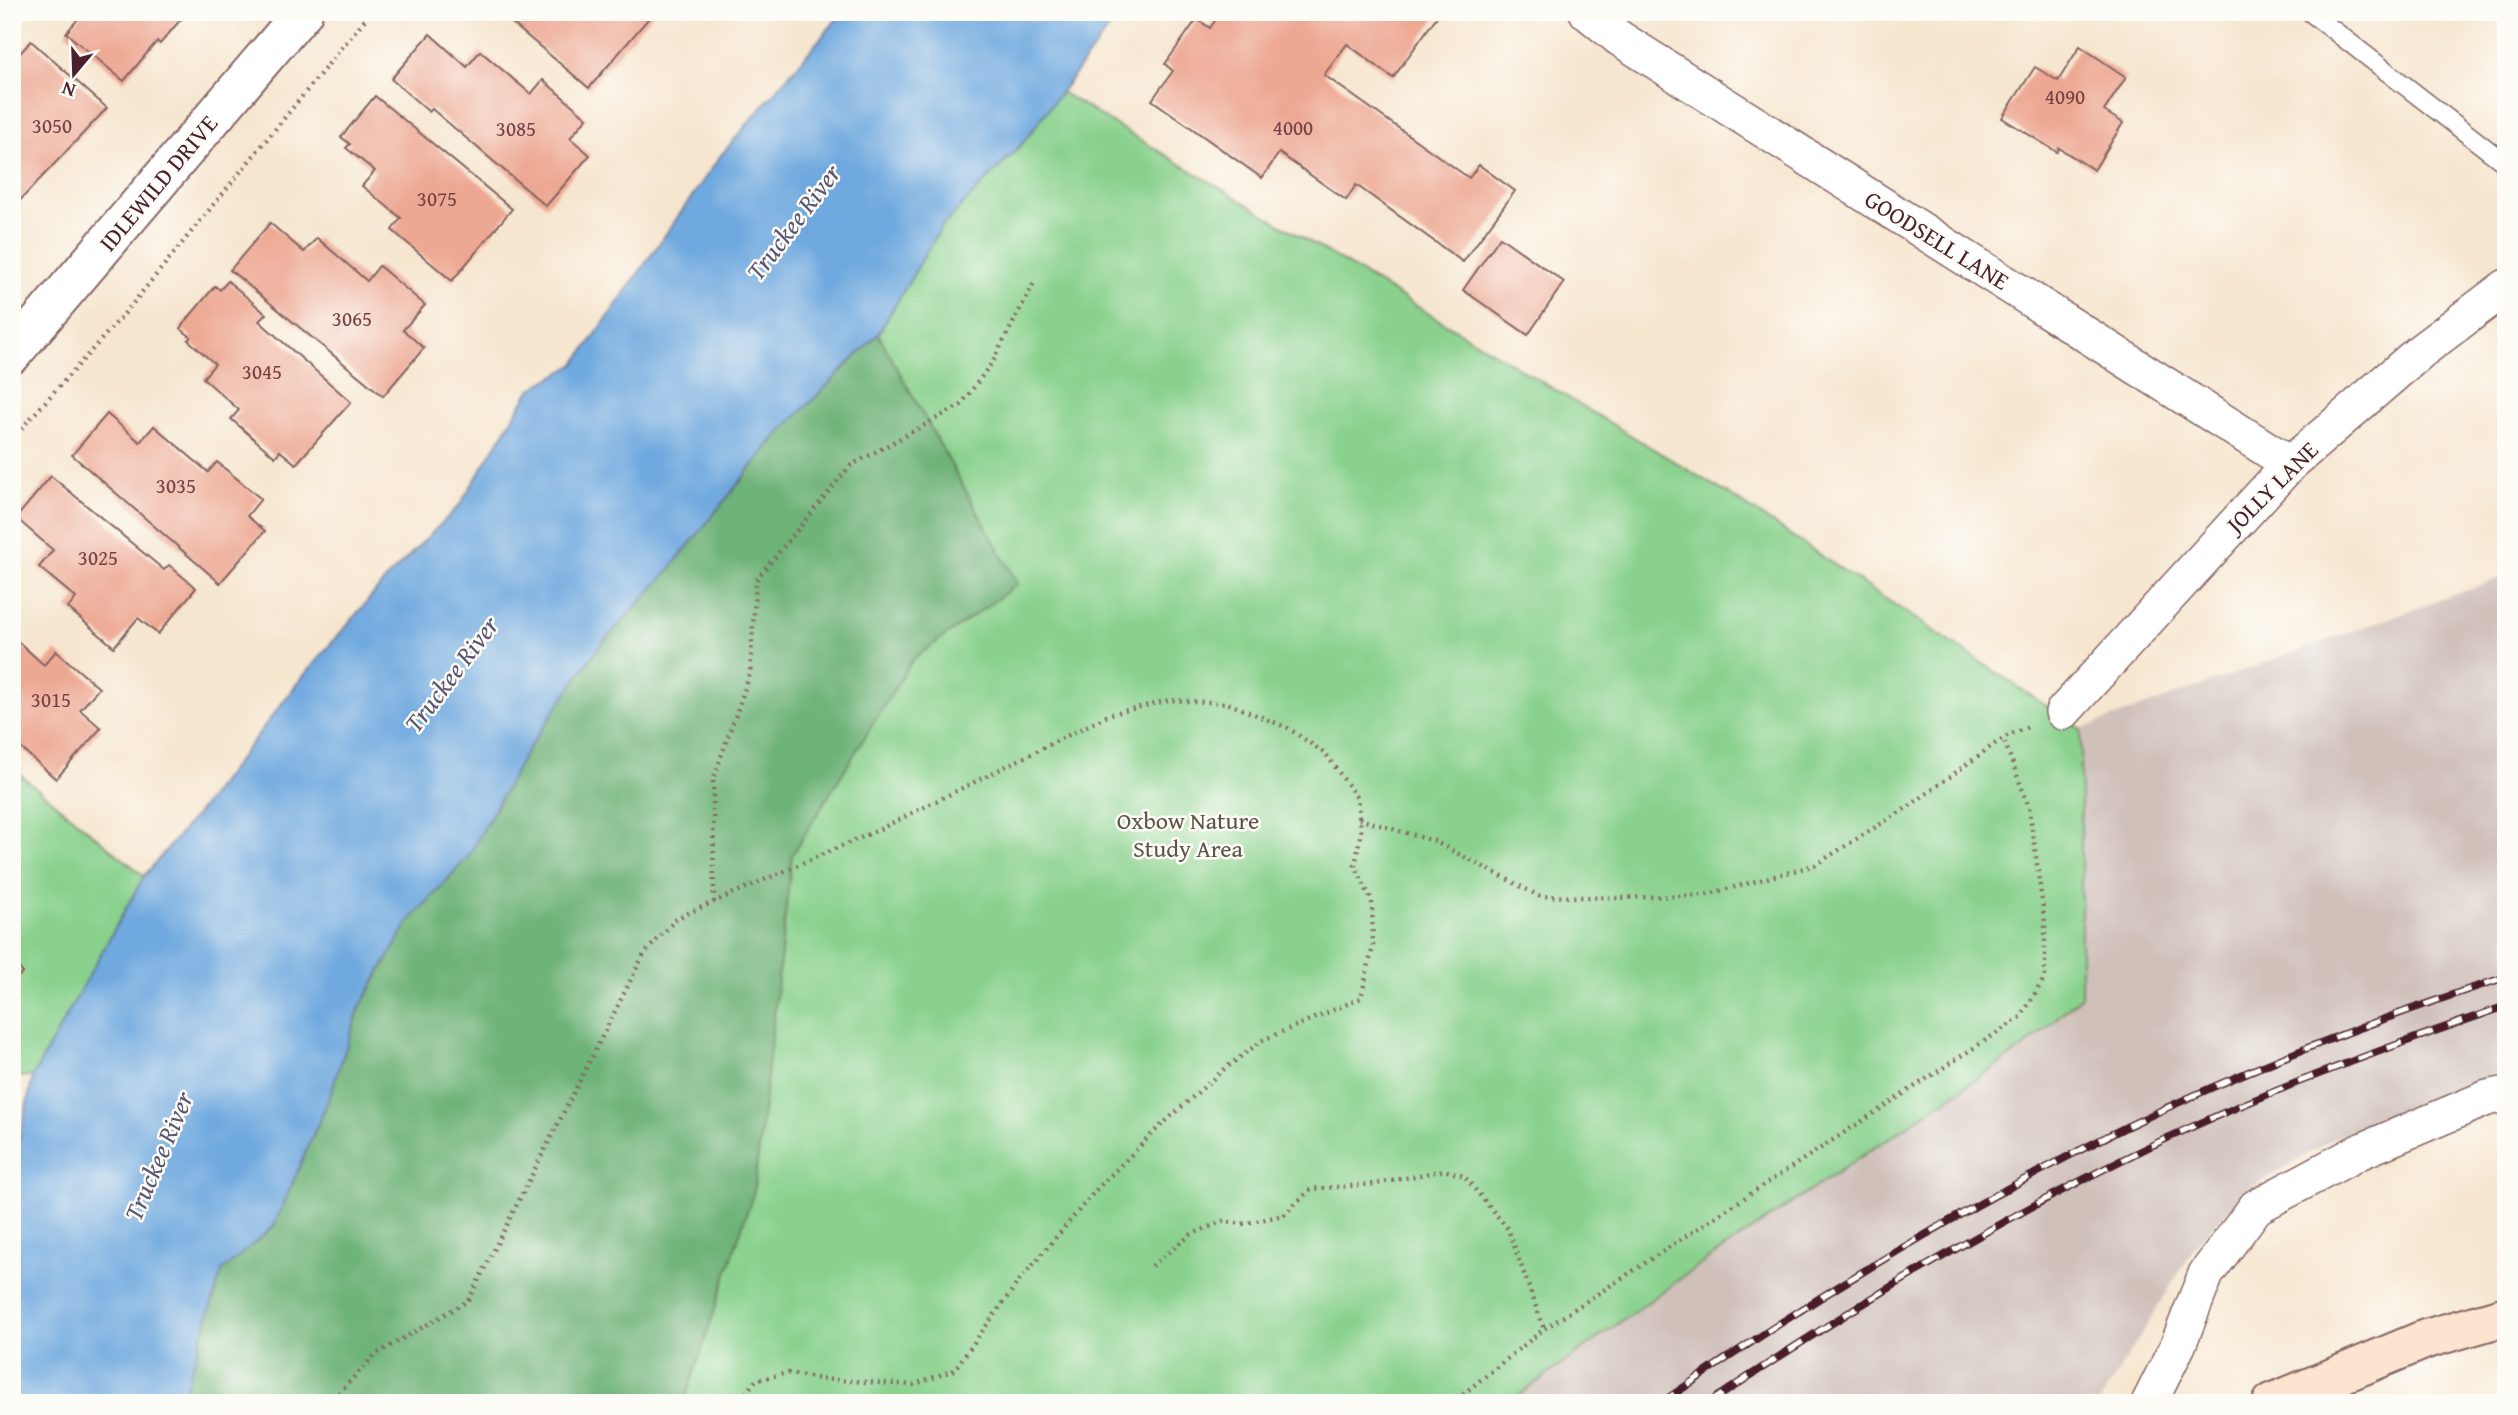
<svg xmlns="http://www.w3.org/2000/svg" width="2518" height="1415" font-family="'Gentium Book Plus',serif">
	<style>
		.industrial { fill: #cfc0ba }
		.green { fill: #89d18d; stroke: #6a785c; stroke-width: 2 }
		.forest { fill: #6eb378; stroke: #5c6952; stroke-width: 2 }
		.water { fill: #6fa9df; stroke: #5c6485; stroke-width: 2 }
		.building { fill: #eda893 }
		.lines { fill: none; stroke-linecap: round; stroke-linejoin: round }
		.service-casing { stroke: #866564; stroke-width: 21 }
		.minor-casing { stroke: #866564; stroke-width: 38 }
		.tertiary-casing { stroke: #866564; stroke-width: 42 }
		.secondary-casing { stroke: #866564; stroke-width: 42 }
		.path { stroke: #866564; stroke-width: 4.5; stroke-dasharray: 2 5; stroke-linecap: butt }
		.service { stroke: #fff; stroke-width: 18 }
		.minor { stroke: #fff; stroke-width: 35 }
		.tertiary { stroke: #fff; stroke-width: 38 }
		.secondary { stroke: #fce5d0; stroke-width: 38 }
		.rail-casing { stroke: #4a1f2b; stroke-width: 8 }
		.rail { stroke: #fdfcf7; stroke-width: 5; stroke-dasharray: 16; stroke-linecap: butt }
		.labels { text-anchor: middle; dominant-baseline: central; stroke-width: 5; stroke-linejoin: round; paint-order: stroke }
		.number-label { font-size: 21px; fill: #734145 }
		.street-label { font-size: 24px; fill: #4a1f2b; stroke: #fdfcf7 }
		.park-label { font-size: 24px; fill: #5d5448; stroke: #fdfcf7 }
		.water-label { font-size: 26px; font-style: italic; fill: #595673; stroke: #fdfcf7 }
	</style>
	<rect width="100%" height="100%" fill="#fdfcf7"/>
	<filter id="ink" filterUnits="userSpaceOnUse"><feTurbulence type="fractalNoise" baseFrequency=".0143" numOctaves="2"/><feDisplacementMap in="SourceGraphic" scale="14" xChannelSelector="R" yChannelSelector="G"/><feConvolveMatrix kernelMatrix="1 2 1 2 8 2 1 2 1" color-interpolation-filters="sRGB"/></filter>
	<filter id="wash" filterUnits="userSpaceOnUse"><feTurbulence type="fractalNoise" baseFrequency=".00686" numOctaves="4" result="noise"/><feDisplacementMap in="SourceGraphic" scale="28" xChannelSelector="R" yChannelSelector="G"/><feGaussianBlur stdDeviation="1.57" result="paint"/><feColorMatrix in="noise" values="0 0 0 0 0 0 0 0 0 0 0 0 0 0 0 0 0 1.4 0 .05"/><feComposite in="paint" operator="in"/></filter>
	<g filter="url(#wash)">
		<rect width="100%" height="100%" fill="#f6e6cf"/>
		<path class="industrial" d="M2506,576v494l-170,67 -84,50 -53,53 -100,163h-591l187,-135 331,-222 55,-50v-267z"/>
		<g class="green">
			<path d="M1061,92l672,405 348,232v267l-55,50 -331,222 -187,135h-1327l41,-132 52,-45 54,-126 32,-93 50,-87 58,-63 410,-523 64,-108 80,-82z"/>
			<path d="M12,768l132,108 -111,200 -21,2z"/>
		</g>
		<path class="forest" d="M878,334l140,250 -105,75 -121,196 -38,336 -70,212h-503l41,-132 52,-45 54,-126 32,-93 50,-87 58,-63 58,-105 72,-104 66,-72 111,-138z"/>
		<path class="water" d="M843,12h278l-99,132 -80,82 -64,108 -103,104 -111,138 -66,72 -72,104 -58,105 -58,63 -50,87 -32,93 -54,126 -52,45 -41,132h-169v-231l21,-96 111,-200 52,-61 104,-135 89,-104 70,-70 71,-116 45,-26 146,-209z"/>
		<g id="blocks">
			<g class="building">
				<path d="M84,12h103l-27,32 -3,-3 -33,40 -58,-48z"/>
				<path d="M499,12h155l-65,76z"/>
				<path d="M1221,12h219l-47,66 -46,-34 -23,31 145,103 10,-13 36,26 -52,71 -107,-77 -10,15 -67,-47 -17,25 -110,-78 21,-29 -8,-7 32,-45 13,9z"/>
				<path d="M430,34l37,33 13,-16 51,43 12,-14 44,38 -17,20 20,17 -44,51 -114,-97 -3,3 -38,-33z"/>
				<path d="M31,41l76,67 -95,101v-147z"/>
				<path d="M2080,46l46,31 -22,34 19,12 -29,47 -35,-22 -2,4 -55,-34 33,-51 23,14z"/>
				<path d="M375,96l137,113 -60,72 -60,-51 9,-12 -39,-32 13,-15 -29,-23 4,-4 -9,-7z"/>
				<path d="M270,223l34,29 13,-14 50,43 12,-15 46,39 -22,25 21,18 -41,48 -153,-126z"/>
				<path d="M1500,237l64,45 -36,53 -65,-45z"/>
				<path d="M228,281l38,33 -7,7 92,81 -55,62 -16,-13 -5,6 -44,-38 8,-9 -36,-32 12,-14 -27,-24 3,-3 -11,-9 35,-42 5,4z"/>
				<path d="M107,414l33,28 14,-16 54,46 9,-10 44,37 -14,17 18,15 -45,52 -148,-128z"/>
				<path d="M51,476l113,94 5,-5 27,23 -38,46 -20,-16 -24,29 -46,-39 8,-10 -37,-31 14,-17 -37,-32z"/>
				<path d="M12,636l32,29 12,-14 43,37 -19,22 21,18 -45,51 -44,-39z"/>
				<path d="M12,959l11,14 -11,8z"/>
			</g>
		</g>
	</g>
	<g filter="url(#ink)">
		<use href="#blocks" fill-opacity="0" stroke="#866564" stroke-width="2"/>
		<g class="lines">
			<defs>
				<path id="service" d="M2310,12l196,152"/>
				<g id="minor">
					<path d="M1587,12l32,26 671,426"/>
					<path d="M2063,712l227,-248 131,-113 85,-64"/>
					<path d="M2149,1403l29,-58 28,-71 50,-67 103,-55 128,-54 19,-4"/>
				</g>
				<path id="tertiary" d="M12,354l291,-342"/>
				<path id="secondary" d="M2272,1403l154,-64 80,-23"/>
			</defs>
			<use href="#service" class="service-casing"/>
			<use href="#minor" class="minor-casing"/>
			<use href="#tertiary" class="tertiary-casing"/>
			<use href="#secondary" class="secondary-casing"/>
			<g class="path">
				<path d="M12,439l113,-126 246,-301"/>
				<path d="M1359,819l75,22 105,55 80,2 86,-3 110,-30 96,-60 92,-67 25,-11"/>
				<path d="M714,902l-1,-122 37,-106 6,-94 94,-114 111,-61 32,-44 41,-78"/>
				<path d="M1152,1266l38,-31 33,-14 19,3 42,-9 27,-26 65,-5 68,-14 20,6 44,53 36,100"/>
				<path d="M329,1403l47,-49 92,-53 176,-347 33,-36 199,-87 235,-117 58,-14 58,3 61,25 38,26 31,44 4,33 -6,35 17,35 1,45 -12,52 -98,42 -40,30 -66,59 -61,61 -77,91 -65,89 -41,15 -93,-6 -32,-6 -32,7 -18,23"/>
				<path d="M1452,1403l92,-74 477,-312 24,-40v-55l-16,-115 -26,-69"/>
			</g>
			<use href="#service" class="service"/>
			<use href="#minor" class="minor"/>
			<use href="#tertiary" class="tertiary"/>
			<use href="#secondary" class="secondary"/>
			<defs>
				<g id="rail">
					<path d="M1661,1403c148,-103 303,-196 465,-276 122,-59 251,-108 380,-150"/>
					<path d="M1709,1403c126,-85 255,-163 391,-232 130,-67 268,-117 406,-165"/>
				</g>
			</defs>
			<use href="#rail" class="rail-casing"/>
			<use href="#rail" class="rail"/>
		</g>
	</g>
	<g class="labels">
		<g class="number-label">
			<text x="2065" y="96">4090</text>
			<text x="52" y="125">3050</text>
			<text x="1293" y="127">4000</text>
			<text x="516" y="128">3085</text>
			<text x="437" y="198">3075</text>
			<text x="352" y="318">3065</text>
			<text x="262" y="371">3045</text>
			<text x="176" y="485">3035</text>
			<text x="98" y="557">3025</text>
			<text x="51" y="699">3015</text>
		</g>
		<g class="street-label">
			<text transform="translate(158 183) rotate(-50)">IDLEWILD DRIVE</text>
			<text transform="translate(1937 240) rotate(32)">GOODSELL LANE</text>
			<text transform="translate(2272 487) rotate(-45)">JOLLY LANE</text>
		</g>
		<g class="park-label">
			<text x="1188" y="820">Oxbow Nature<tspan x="1188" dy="28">Study Area</tspan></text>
		</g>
		<g class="water-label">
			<text transform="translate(793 222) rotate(-53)">Truckee River</text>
			<text transform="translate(451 674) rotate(-53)">Truckee River</text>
			<text transform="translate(158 1156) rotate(-67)">Truckee River</text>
		</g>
	</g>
	<rect width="2518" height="1415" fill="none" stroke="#fdfcf7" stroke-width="42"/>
	<g transform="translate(74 74) rotate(199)" stroke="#fdfcf7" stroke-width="5" paint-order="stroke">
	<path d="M0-5L12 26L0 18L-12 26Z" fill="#4a1f2b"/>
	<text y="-10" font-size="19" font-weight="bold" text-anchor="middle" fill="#4a1f2b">N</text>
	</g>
</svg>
